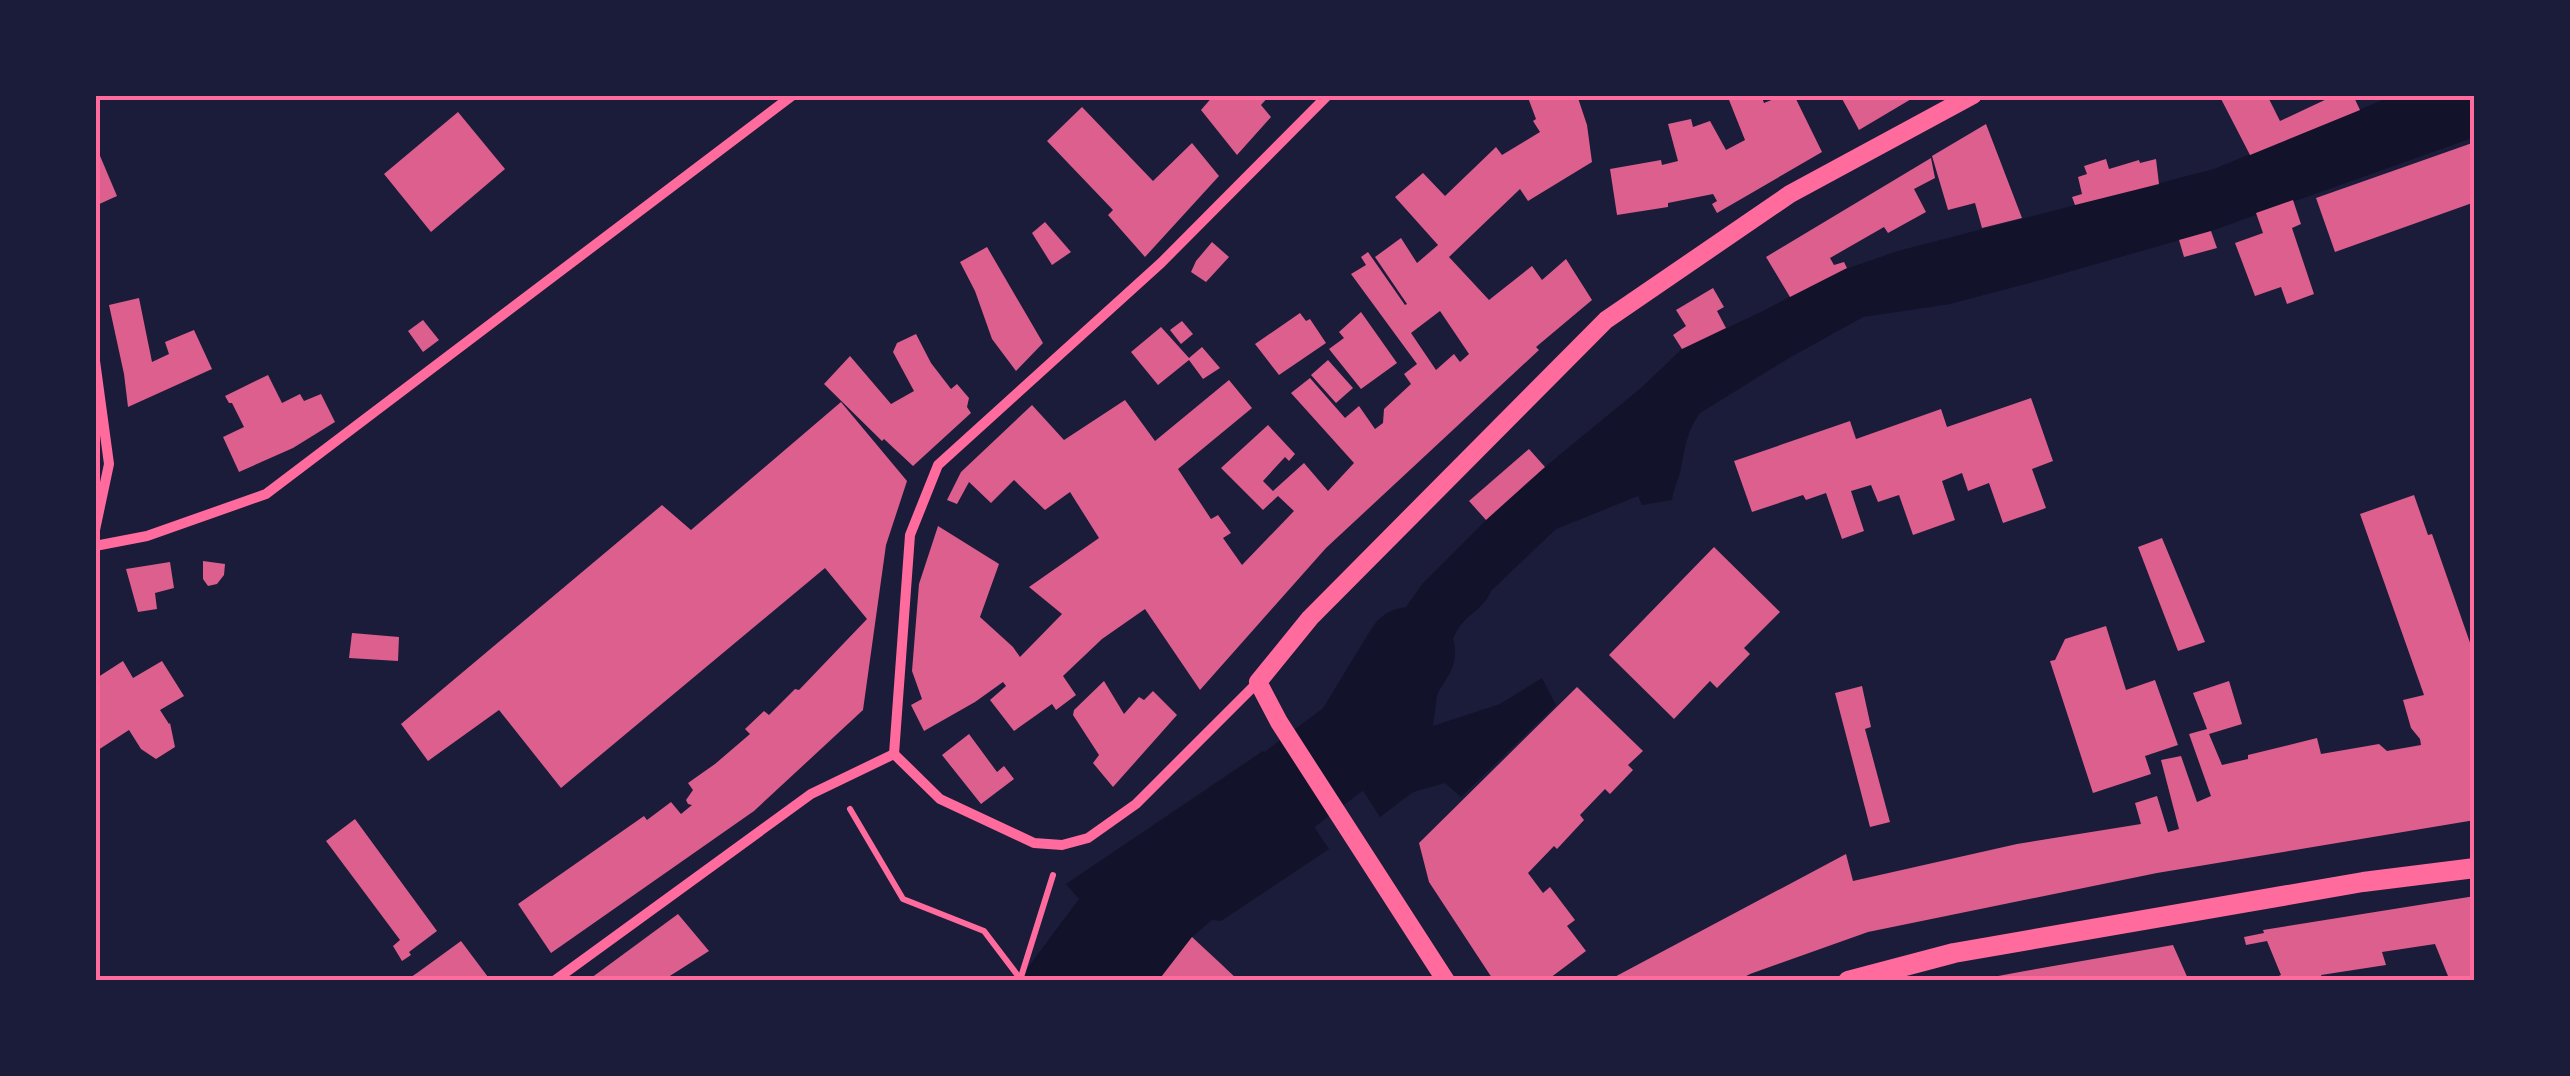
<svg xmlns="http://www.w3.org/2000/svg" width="2570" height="1076" font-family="'DM Sans',sans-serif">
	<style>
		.water { fill: #12122b }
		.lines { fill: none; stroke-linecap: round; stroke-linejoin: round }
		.river { stroke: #12122b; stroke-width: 90 }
		.building { fill: #dd5f8e; fill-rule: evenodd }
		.path { stroke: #ff6b9d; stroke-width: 6 }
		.minor { stroke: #ff6b9d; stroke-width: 10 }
		.tertiary { stroke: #ff6b9d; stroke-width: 18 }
		.secondary { stroke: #ff6b9d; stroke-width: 20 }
		.neatline { fill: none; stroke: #ff6b9d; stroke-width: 4 }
	</style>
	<rect width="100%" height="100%" fill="#1b1b3a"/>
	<g class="water">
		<path d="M2395,95h80v42l-264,94 -174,50 -87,23 -87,13 -74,41 -89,55c-13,17 -15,35 -19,55 -2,11 -8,21 -9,32l-30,5 -4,-9 -82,33 -65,62c-6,16 -21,22 -31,35 -20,31 -22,65 -27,100l67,-22 42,-26 14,27 -95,92 -16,-14 -32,9 -33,25 -65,-102 24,-14 84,-118 63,-63 59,-53 97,-80 40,-38 81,-38 74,-39 61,-21 316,-82z"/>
		<path d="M1263,751l66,98 -108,72 -9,-1 -20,17 -34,44h-140l61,-82 -13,-15z"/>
	</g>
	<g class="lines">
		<path class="river" d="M1075,981l33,-42 115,-100 134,-100 53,-87"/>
	</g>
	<g class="building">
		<path d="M1214,95h56l-9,10 10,12 -34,38 -36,-45z"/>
		<path d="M1527,95h50l10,30 5,37 -64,39 -8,-12 -71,68 40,43 43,-34 10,14 24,-21 26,41 -56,47 3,3 -213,198 -126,142 -55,-81 -43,30 -39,37 13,19 -20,15 -4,-6 -38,27 -24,-31 16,-14 -3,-4 -28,20 -51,29 -13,-26 11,-6 -10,-28 7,-87 19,-58 61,38 -19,53 33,30 7,10 42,-43 -33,-27 70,-49 -29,-46 -25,18 -31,-30 -23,23 -22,-21 -12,22 -10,-4 14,-28 71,-67 32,35 61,-40 30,41 74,-61 23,28 -74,61 33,50 7,-4 13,18 -8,5 19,27 52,-54 -16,-15 -15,14 -42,-42 47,-43 27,29 -6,7 -4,-4 -22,24 10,10 31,-28 24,28 26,-28 -63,-70 19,-15 35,40 14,-12 16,23 8,-6 1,-14 27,-25 -7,-10 13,-10 -66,-90 15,-9 -5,-8 7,-5 37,53 2,-1 -32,-47 26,-19 16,25 21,-18 -43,-48 28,-24 22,23 51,-49 6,8 38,-23 -7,-11 3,-2zM1440,311l29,43 -9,8 -6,-8 -18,16 -25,-37z"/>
		<path d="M1727,95h34l3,8 20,-8h10l28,57 -105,61 -5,-9 5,-3 -4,-7 -45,9v4l-51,8 -7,-46 51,-9 1,5 16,-4 -10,-37 23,-5 2,8 17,-6 16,29 19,-10z"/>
		<path d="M1840,95h78l-59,35z"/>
		<path d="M2219,95h48l13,26 49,-23 -2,-3h26l7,15 -110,45z"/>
		<path d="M1082,107l71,74 39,-38 27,33 -74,81 -37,-42 5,-5 -66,-69z"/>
		<path d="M458,112l47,57 -74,63 -47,-58z"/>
		<path d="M1986,124l36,94 -40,10 -7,-25 -27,7 -16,-54z"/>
		<path d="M2475,142v60l-140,50 -19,-54z"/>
		<path d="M95,144l22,52 -22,10z"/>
		<path d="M1931,158l4,20 -21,11 12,23 -38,21 -4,-6 -54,31 4,7 10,-3 3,6 -57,29 -24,-40z"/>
		<path d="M2106,159l3,10 30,-9 1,3 16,-4 3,25 -84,21 -3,-8 10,-3 -4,-17 9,-3 -3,-8z"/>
		<path d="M2293,200l8,24 -9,4 22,66 -27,10 -6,-17 -26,9 -20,-53 28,-10 -7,-20z"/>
		<path d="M1045,222l26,30 -19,13 -20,-32z"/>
		<path d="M2211,231l6,17 -33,9 -5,-17z"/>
		<path d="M1212,242l17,15 -23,25 -15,-10 5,-11z"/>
		<path d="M987,247l56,96 -27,28 -24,-32 -17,-48 -15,-29z"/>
		<path d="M1713,288l11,19 -7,4 9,17 -44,21 -9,-14 13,-9 -10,-16z"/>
		<path d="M139,298l13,64 17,-8 -4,-12 29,-12 18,39 -84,38 -4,-33 -15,-69z"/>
		<path d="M1361,312l36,51 -36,26 -32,-40 15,-11 -5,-6z"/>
		<path d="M1300,313l6,8 4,-2 16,24 -47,32 -24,-31z"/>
		<path d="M423,320l16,20 -16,12 -15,-21z"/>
		<path d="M1182,321l11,13 -12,10 -11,-14z"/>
		<path d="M1161,327l28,31 13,-11 18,21 -17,11 -14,-19 -31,25 -27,-33z"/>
		<path d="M916,334l15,29 20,26 6,-5 12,14 -2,9 4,6 -58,53 -29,-27 -2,2 -58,-57 26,-28 41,48 23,-13 -21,-39 4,-9z"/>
		<path d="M1328,360l25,28 -17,15 -25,-28z"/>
		<path d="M268,375l14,28 18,-9 4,7 17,-7 14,28 -42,26 -54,24 -16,-35 21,-10 -12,-24h-3l-4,-7z"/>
		<path d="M2031,398l22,63 -21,8 14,39 -43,15 -14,-40 -21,8 -6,-18 -20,8 13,39 -42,15 -14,-40 -21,7 -7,-17 -20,6 13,40 -22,8 -16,-46 -20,7 -3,-5 -51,17 -18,-51 116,-40 6,18 85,-30 6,18z"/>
		<path d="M841,402l66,79 -21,64 -23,165 -109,101 -203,142 -33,-49 126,-88 3,4 24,-18 10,12 11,-9 -4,-1 -2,-4 7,-10 -5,-7 27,-19 35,-30 -5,-5 19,-18 5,4 26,-26 4,1 68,-71 -42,-51 -264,220 -62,-78 -71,51 -27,-37 261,-219 29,25z"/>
		<path d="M1529,449l16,18 -59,53 -17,-19z"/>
		<path d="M2414,495l14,40 4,-1 43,123v163l-318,53 -289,59 -118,42 -13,7h-130l239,-127 7,27 164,-37 124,-20 -6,-21 22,-7 11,36 11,-3 -18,-69 20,-4 16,46 14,-6 -22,-62 18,-5 -14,-36 36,-12 13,43 -33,10 13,31 26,-6v-4l69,-17 4,16 58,-10 8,7 34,-6 -1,-6 -9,-11 -8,-28 21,-5 -64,-181z"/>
		<path d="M2162,538l43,104 -27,9 -40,-104z"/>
		<path d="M1714,547l66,65 -36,36 6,6 -33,34 -7,-7 -36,38 -65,-64z"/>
		<path d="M203,561l22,3 -1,11 -7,9 -9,2 -5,-7z"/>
		<path d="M170,562l4,26 -19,5 2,16 -19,3 -12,-43z"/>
		<path d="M2106,626l20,64 29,-10 23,65 -33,11 6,18 -58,19 -43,-132 5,-1 10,-21z"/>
		<path d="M352,633l47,4 -1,24 -49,-3z"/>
		<path d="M123,661l10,17 29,-17 22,35 -24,14 9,14 1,-1 5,24 -19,12 -15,-10 -12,-19 -31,20 -3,-5v-66z"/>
		<path d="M1104,681l20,33 15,-17 5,3 9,-9 24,24 -64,72 -20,-24 6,-8 -26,-40 1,-5z"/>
		<path d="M1862,686l9,41 -6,2 25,93 -20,5 -35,-134z"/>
		<path d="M1577,687l66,64 -15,14 5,5 -23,24 -5,-5 -25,26 4,5 -27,29 -3,-3 -26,27 15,20 7,-6 25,33 -8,6 19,25 -40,30h-52l-65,-99 -10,-39z"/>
		<path d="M969,734l28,38 7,-6 10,13 -33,25 -39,-49z"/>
		<path d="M355,819l82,112 -28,21 2,3 -9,6 -9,-15 7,-6 -74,-99z"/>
		<path d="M2475,896v85h-25l-15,-37 -53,8 4,13 -65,10 3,6h-58l15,-6 -14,-34 -21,4 -2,-8 20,-4 -1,-3z"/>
		<path d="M678,914l31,37 -47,30h-75z"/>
		<path d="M1192,937l28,26 19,18h-81z"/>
		<path d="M461,941l30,40h-86l12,-8z"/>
		<path d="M2173,945l16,36h-207v-2l43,-8z"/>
	</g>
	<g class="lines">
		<g class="path">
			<path d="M850,809l53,90 81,32 38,50"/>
			<path d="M1021,977l32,-102"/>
		</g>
		<g class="minor">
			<path d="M95,361l14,103 -14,66"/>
			<path d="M95,546l52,-10 119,-42 527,-399"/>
			<path d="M894,754l16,-219 28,-70 223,-202 167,-168"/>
			<path d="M894,754l46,45 94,44 28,2 26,-7 48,-34 122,-122"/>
			<path d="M554,981l257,-187 83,-40"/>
		</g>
		<path class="tertiary" d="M1446,981l-167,-259 -21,-40 52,-64 296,-298 184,-126 183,-99"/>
		<path class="secondary" d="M1848,981l106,-28 409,-71 112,-14"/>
	</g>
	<rect width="2570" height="1076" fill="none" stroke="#1b1b3a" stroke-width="195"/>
	<rect x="98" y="98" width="2374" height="880" class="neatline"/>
</svg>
